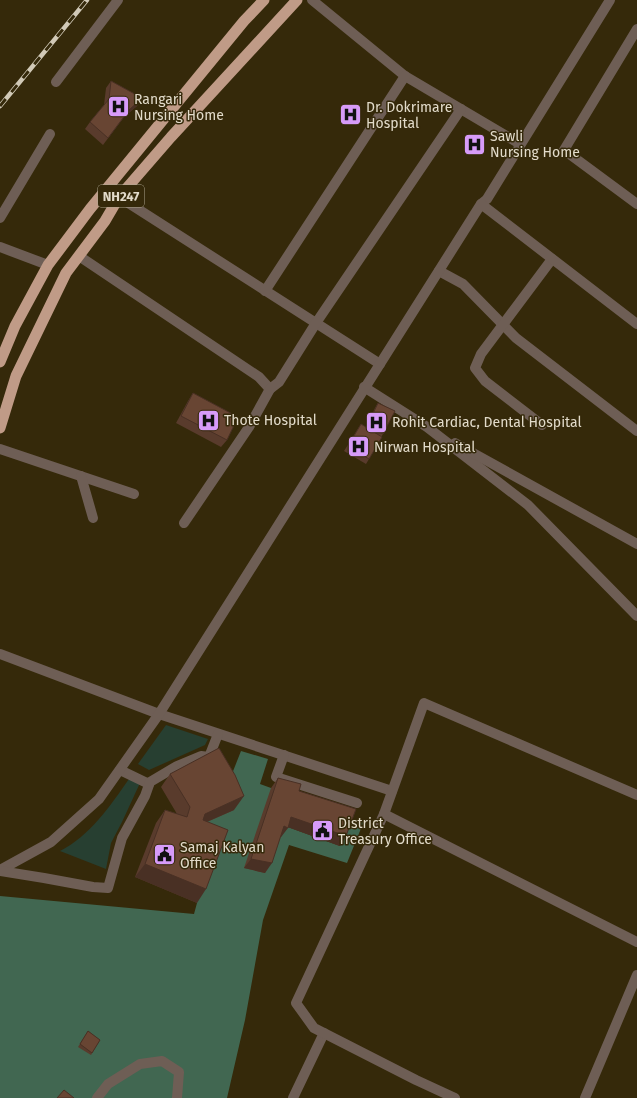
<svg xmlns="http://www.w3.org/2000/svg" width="637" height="1098" font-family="'Fira Sans',sans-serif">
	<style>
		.green { fill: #273f31 }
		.forest { fill: #416751 }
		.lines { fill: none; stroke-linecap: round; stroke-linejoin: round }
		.minor { stroke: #6e5e55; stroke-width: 10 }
		.trunk { stroke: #c09b87; stroke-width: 11 }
		.rail-casing { stroke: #d1c9b7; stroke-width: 4.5 }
		.rail { stroke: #35290a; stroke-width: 3; stroke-dasharray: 9; stroke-linecap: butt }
		.wall { fill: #593b2c }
		.shaded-wall { fill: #493024 }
		.building { fill: #684533; stroke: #493024 }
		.labels { text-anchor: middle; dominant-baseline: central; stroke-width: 3; stroke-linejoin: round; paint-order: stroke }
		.shield { fill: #35290a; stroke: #aea690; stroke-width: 1 }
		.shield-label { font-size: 13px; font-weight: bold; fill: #e2dbca }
		.poi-label { font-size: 14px; fill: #e2dbca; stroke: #35290a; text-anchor: start }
	</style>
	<rect width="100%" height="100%" fill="#35290a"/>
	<g class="green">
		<path d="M166,725l42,14 -3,6 -56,25 -11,-6z"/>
		<path d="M129,779l11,4 -18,39 -11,21 -5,26 -46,-18c30,-15 50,-45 69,-72z"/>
	</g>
	<path class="forest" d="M241,751l27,8 -8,25 11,4 14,38 55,20 9,-27 15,2 -17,42 -58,-18 -26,75 -18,100 -18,78h-227v-202l194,18 3,-11 -4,-69 33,-45z"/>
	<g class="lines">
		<g class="minor">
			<path d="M312,0l93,76 115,68"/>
			<path d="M637,29l-73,121 73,54"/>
			<path d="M56,82l62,-82"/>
			<path d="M119,197l261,167"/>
			<path d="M481,204l6,-5 123,-199"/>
			<path d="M0,218l50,-84"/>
			<path d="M0,247l48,18"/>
			<path d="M79,256l180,121 11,12"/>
			<path d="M439,271l24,13 53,54 121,93"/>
			<path d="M265,291l140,-215"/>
			<path d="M364,387l63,40 101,78 109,111"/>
			<path d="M542,425l-57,-44 -10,-13 6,-14 71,-95"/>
			<path d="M455,443l182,101"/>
			<path d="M0,449l134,45"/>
			<path d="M81,476l12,42"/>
			<path d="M184,523l65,-96 21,-38 9,-7 37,-59 145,-214"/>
			<path d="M0,654l159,60 233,77"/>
			<path d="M284,755l-8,22 81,26"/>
			<path d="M120,770l29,14"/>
			<path d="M384,814l253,128"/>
			<path d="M0,870l51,-28 48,-43 60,-85 322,-510 156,120"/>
			<path d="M0,871l44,7 49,9 15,1 14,-50 23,-42 5,-14 27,-16 24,-10 8,1 9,-23"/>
			<path d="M97,1098l11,-14 32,-20 22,-3 17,11 -2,26"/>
			<path d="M293,1098l31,-65"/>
			<path d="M455,1098l-39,-18 -102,-52 -18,-25 88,-189 40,-111 213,92"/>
			<path d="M585,1098l52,-123"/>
		</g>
		<g class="trunk">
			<path d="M0,362l15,-36 33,-61 42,-56 154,-188 20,-21"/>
			<path d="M0,428l16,-52 50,-103 39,-52 14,-24 52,-60 126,-137"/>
		</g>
		<defs>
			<path id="rail" d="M0,106l87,-106"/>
		</defs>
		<use href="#rail" class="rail-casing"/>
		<use href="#rail" class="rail"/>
	</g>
	<g class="wall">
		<path d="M111,81l31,17 -5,8 -13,11 -21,28 -18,-16 5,-7 14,-17 2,-17z"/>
		<path d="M193,393l34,47 -6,7 -45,-24 12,-22z"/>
		<path d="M378,403l5,31 -14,25 -3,5 -22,-13 17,-27 5,3 9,-19z"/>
		<path d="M170,774l64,36 -27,12 -10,81 -62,-26 21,-54 9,-13 12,4 -16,-27z"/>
		<path d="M278,778l21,13 41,55 -52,-19 -7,10h-1l-15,36 -21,-5 27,-80z"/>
		<path d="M88,1031l12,9 -9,15 -13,-8z"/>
	</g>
	<g class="shaded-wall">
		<path d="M142,98l-5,8 -13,11 -21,28 26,-35z"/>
		<path d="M244,796l-10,14 -39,17 10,-13z"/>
		<path d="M291,817l55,19 -6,10 -55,-20z"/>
		<path d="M284,826l4,2 -7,9 -4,-1z"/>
		<path d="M251,859l21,4 -7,10 -21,-5z"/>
		<path d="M145,864l61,25 -9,14 -62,-26z"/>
	</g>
	<g class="building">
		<path d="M111,81l31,17 -13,12 -21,28 -18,-16 19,-23z"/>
		<path d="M193,393l45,24 -11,23 -46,-24z"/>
		<path d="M378,403l17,8 -12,23 -16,-8z"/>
		<path d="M361,424l21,13 -13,22 -21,-13z"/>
		<path d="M219,748l16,27 9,21 -39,18 -2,6 25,10 -22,59 -61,-25 20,-54 22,7 3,-10 -20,-33z"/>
		<path d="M278,778l23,6 -2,7 57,18 -10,27 -55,-19 -3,11 -4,-2 -12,37 -21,-4z"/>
		<path d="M88,1031l12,9 -8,13 -12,-9z"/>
		<path d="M64,1090l10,8h-17z"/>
	</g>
	<defs>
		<symbol id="hospital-square" viewBox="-11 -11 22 22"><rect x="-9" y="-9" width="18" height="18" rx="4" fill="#d79bf9" stroke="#35290a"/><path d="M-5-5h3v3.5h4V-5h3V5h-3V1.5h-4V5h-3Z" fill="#111"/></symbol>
		<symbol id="civic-square" viewBox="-11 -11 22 22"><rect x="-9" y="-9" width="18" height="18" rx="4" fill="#d79bf9" stroke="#35290a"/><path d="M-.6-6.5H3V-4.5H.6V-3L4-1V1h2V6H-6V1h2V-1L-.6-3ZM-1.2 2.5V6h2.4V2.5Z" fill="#111"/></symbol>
	</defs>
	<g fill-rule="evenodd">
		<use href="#hospital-square" x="106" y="94" width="25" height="25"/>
		<use href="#hospital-square" x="338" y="102" width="25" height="25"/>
		<use href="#hospital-square" x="462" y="132" width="25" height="25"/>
		<use href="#hospital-square" x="196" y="408" width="25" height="25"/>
		<use href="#hospital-square" x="364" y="410" width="25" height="25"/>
		<use href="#hospital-square" x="346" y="434" width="25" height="25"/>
		<use href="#civic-square" x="310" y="818" width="25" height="25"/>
		<use href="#civic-square" x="152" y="842" width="25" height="25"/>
	</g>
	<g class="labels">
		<rect class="shield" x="98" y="185" width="46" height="22" rx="3"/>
		<g class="shield-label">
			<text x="121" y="196">NH247</text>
		</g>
		<g class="poi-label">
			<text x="134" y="99">Rangari<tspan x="134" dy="16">Nursing Home</tspan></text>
			<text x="366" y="107">Dr. Dokrimare<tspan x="366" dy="16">Hospital</tspan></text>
			<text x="490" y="136">Sawli<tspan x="490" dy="16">Nursing Home</tspan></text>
			<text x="224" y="420">Thote Hospital</text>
			<text x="392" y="422">Rohit Cardiac, Dental Hospital</text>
			<text x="374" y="447">Nirwan Hospital</text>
			<text x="338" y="823">District<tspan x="338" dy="16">Treasury Office</tspan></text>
			<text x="180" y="847">Samaj Kalyan<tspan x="180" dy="16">Office</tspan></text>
		</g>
	</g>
</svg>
